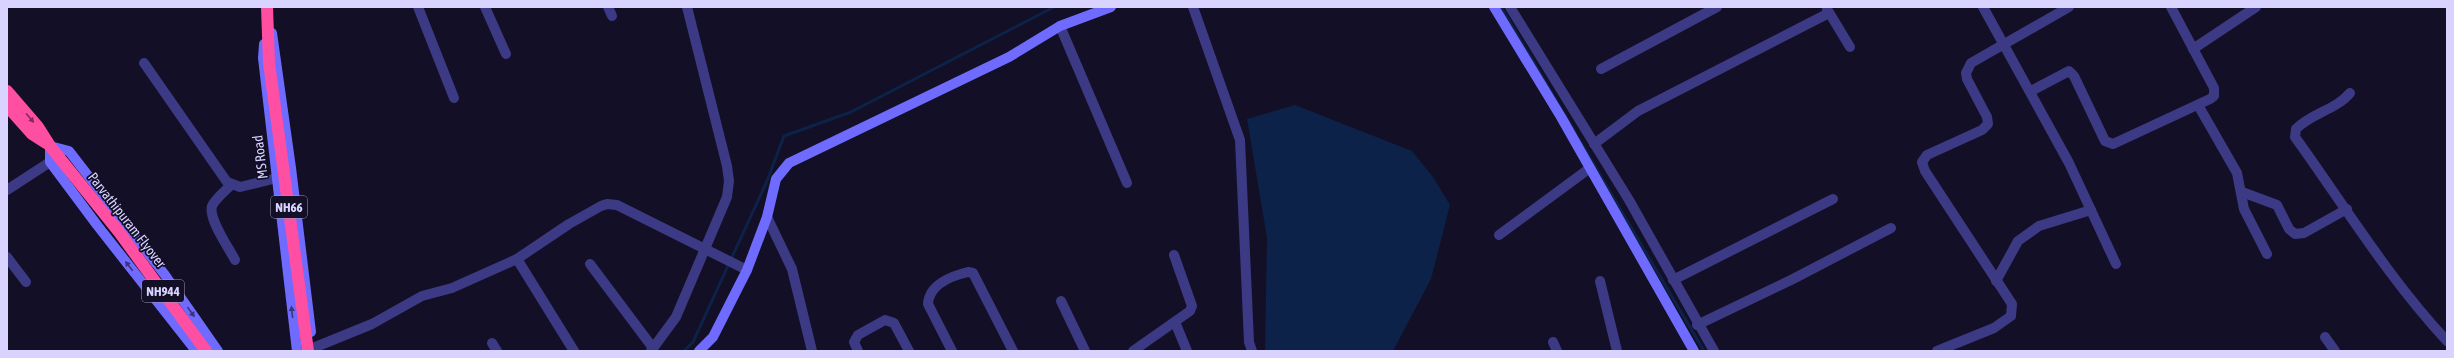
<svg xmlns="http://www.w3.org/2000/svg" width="2454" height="358" font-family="'Asap Condensed',sans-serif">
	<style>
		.water { fill: #0c2248 }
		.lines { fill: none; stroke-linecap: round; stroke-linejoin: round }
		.stream { stroke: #0c2248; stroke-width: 3 }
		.street { stroke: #3d3a85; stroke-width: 10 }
		.secondary { stroke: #6f6bff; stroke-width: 10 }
		.highway { stroke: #ff4fa3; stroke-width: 12 }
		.oneway { fill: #7d2c5e }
		.oneway2 { fill: #38347d }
		.labels { text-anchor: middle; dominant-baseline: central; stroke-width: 3.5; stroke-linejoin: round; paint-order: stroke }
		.shield { fill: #130f26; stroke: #9e99be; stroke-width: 1 }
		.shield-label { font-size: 13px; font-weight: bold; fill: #d9d4ff }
		.street-label { font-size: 14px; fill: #d9d4ff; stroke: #130f26 }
	</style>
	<rect width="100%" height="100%" fill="#130f26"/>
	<path class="water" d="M1295,105l117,46 21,26 17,28 -19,74 -38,72h-128l2,-113 -20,-119z"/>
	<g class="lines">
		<g class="stream">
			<path d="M1501,7l203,344"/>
			<path d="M684,351l9,-9 74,-161 17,-45 67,-24 203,-105"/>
		</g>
		<g class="street">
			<path d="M418,7l36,91"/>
			<path d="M485,7l21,47"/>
			<path d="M608,7l4,9"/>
			<path d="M1193,7l47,133 9,202 3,9"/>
			<path d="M1510,7l119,193 85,151"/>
			<path d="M1983,7l86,156 47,101"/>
			<path d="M1827,9l23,38"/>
			<path d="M1060,26l67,157"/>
			<path d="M2193,49l63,-42"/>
			<path d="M144,63l83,119 13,5 37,-9"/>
			<path d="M1601,69l116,-62"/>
			<path d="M2031,91l38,-20 5,5 31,65 8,3 97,-45 4,-3v-8l-43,-81"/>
			<path d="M2350,93c-14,17 -39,20 -54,36l-1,8c49,68 94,142 152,204"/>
			<path d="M2198,105l39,68 7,36 23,45"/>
			<path d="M1594,144l44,-33 191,-98"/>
			<path d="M231,185c-6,6 -16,14 -19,21 -4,13 17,42 23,54"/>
			<path d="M7,190l43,-28"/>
			<path d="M2242,192l35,13 12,24 6,5 9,-1 43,-24"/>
			<path d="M767,217l25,52 20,82"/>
			<path d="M1499,235l91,-67"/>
			<path d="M7,257l19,25"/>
			<path d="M517,259l57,92"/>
			<path d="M590,264l63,84"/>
			<path d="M1673,280l160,-81"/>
			<path d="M1600,281l17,70"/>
			<path d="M1996,281l22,-40 21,-15 52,-16"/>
			<path d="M1061,301l24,50"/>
			<path d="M1175,322l12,29"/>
			<path d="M1697,325l96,-46 98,-51"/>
			<path d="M2325,337l10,14"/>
			<path d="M1553,342l4,9"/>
			<path d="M492,343l5,8"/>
			<path d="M313,348l59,-24 50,-28 30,-8 65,-29 52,-35 32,-18 6,-2 10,1 130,65"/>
			<path d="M651,351l25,-34 51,-120 2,-16 -2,-15 -40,-159"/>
			<path d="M858,351l-4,-9 4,-7 27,-15 9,3 15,28"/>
			<path d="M952,351l-24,-47c1,-19 23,-28 40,-32l5,1 40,78"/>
			<path d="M1133,351l57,-40 2,-5 -18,-51"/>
			<path d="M1937,351l57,-23 17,-12 1,-12 -87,-133 -3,-9 5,-7 55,-25 6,-6 -1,-7 -20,-38 -1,-6 5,-10 98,-56"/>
		</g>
		<g class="secondary">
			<path d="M1494,7l67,110 133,234"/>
			<path d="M272,33l19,135 20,164"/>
			<path d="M264,44l-1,14 34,293"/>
			<path d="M196,351l-99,-126 -47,-63v-16l19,5 96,124 53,76"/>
			<path d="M699,351l14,-14 34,-67 20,-53 9,-38 13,-16 220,-106 51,-31 51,-19"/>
		</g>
		<g class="highway">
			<path d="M267,7l2,56 39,288"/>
			<path d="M7,91l31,36 12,19 69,86 87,119"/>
			<path d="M7,106l25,28 14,9"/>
		</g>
	</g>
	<defs><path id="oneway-solid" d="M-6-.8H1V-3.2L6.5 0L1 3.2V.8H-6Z"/></defs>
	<use class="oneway" href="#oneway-solid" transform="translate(30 118) rotate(49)"/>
	<g class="oneway2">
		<use href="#oneway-solid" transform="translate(129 266) rotate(-128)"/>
		<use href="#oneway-solid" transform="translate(191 312) rotate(54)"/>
		<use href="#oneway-solid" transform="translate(292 312) rotate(-96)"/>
	</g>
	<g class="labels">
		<g class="shield">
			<rect x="271" y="196" width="36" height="22" rx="3"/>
			<rect x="142" y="280" width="42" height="22" rx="3"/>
		</g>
		<g class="shield-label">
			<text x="289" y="207">NH66</text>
			<text x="163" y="291">NH944</text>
		</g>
		<g class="street-label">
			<text transform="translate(260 157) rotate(-97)">MS Road</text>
			<text transform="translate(127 220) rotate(52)">Parvathipuram Flyover</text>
		</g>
	</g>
	<rect width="2454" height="358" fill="none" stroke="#d9d4ff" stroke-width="16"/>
</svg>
